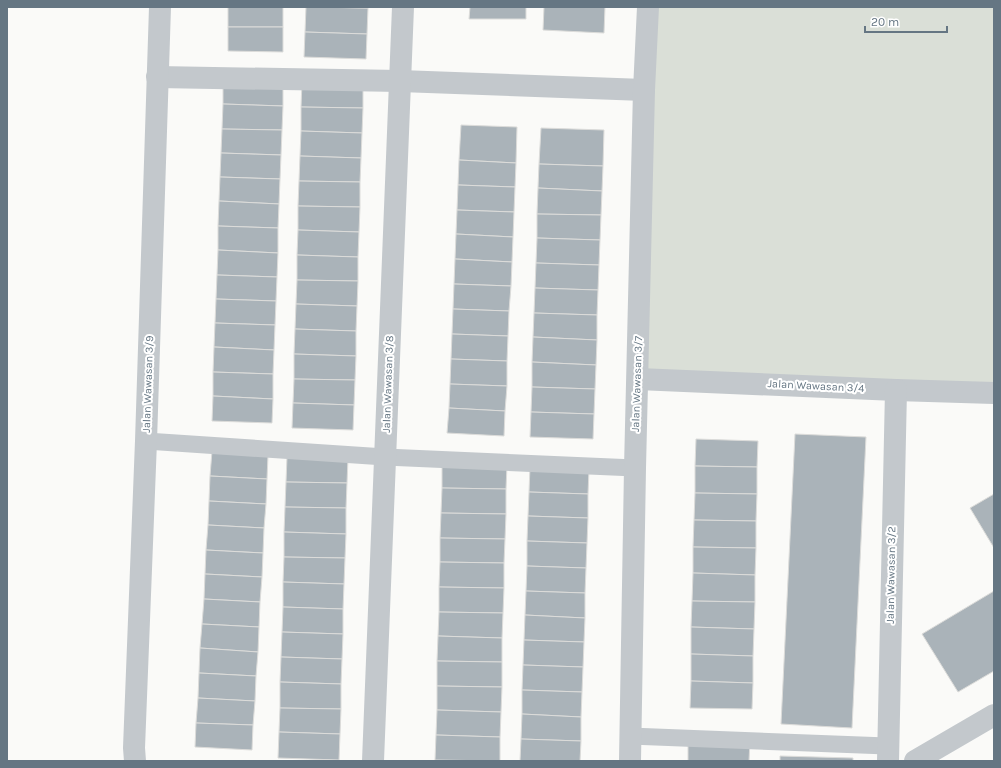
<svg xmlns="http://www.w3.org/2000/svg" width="1001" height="768" font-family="Karla,sans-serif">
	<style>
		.green { fill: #dadfd7 }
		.building { fill: #aab3b9; stroke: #dcdcda }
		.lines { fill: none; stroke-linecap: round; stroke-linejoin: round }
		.service { stroke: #c3c8cc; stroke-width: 17 }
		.minor { stroke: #c3c8cc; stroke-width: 22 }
		.labels { text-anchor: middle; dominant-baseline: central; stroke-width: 4; stroke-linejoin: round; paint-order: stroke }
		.street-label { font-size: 11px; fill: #657683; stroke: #fff }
	</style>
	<rect width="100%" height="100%" fill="#fafaf8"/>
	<path class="green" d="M650,7h344v385l-356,-13z"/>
	<g class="building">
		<rect x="228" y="7" width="55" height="20"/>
		<path d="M306,7l62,1 -1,26 -62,-2z"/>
		<path d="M318,7h50v1z"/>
		<path d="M470,7h56v12h-57z"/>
		<path d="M544,7h61l-1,26 -61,-3z"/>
		<path d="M228,27h55v25l-55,-1z"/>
		<path d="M305,32l62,2 -1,25 -62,-2z"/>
		<path d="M223,80l60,2v24l-60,-2z"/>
		<path d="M302,82l61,1v25l-62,-1z"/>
		<path d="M223,104l60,2 -1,24 -60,-1z"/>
		<path d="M301,107l62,1 -1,25 -61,-2z"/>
		<path d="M461,125l56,2 -1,36 -57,-3z"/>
		<path d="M541,128l63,2 -1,36 -64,-2z"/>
		<path d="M222,129l60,1 -1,25 -60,-2z"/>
		<path d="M301,131l61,2 -1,25 -61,-2z"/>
		<path d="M221,153l60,2 -1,24 -60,-2z"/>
		<path d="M300,156l61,2 -1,24 -61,-1z"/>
		<path d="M459,160l57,3 -1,24 -57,-2z"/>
		<path d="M539,164l64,2 -1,25 -64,-3z"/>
		<path d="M220,177l60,2 -1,25 -60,-3z"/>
		<path d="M299,181l61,1v25l-62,-1z"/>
		<path d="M458,185l57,2 -1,25 -57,-2z"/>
		<path d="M538,188l64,3 -1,24 -64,-1z"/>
		<path d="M219,201l60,3 -1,24 -60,-2z"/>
		<path d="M298,206l62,1 -1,25 -61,-2z"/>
		<path d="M457,210l57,2 -1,25 -57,-3z"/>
		<path d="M537,214l64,1 -1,25 -63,-2z"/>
		<path d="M218,226l60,2v25l-60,-3z"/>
		<path d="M298,230l61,2 -1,25 -61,-2z"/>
		<path d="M456,234l57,3 -1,25 -57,-3z"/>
		<path d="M537,238l63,2 -1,25 -63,-2z"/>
		<path d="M218,250l60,3 -1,24 -60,-2z"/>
		<path d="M297,255l61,2v24l-61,-1z"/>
		<path d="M455,259l57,3 -1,24 -57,-2z"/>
		<path d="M536,263l63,2 -1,25 -63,-2z"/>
		<path d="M217,275l60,2 -1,24 -60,-2z"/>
		<path d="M297,280l61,1 -1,25 -61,-2z"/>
		<path d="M454,284l57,2 -2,25 -56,-2z"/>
		<path d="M535,288l63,2 -1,25 -63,-2z"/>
		<path d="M216,299l60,2 -1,24 -60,-2z"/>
		<path d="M296,304l61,2 -1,25 -61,-2z"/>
		<path d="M453,309l56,2 -1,25 -56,-2z"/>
		<path d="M534,313l63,2v25l-64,-3z"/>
		<path d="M215,323l60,2 -1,25 -60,-3z"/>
		<path d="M295,329l61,2v25l-62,-2z"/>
		<path d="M452,334l56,2 -1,25 -56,-2z"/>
		<path d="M533,337l64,3 -1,25 -64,-3z"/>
		<path d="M214,347l60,3 -1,24 -60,-2z"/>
		<path d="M294,354l62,2 -1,24 -61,-1z"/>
		<path d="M451,359l56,2v25l-57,-2z"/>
		<path d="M532,362l64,3 -1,24 -63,-2z"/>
		<path d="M213,372l60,2v25l-60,-3z"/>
		<path d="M294,379l61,1 -1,25 -61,-2z"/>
		<path d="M450,384l57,2 -2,25 -56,-3z"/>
		<path d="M532,387l63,2 -1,25 -63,-2z"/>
		<path d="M213,396l60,3 -1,24 -60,-2z"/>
		<path d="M293,403l61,2 -1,25 -61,-2z"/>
		<path d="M449,408l56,3 -1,25 -57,-3z"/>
		<path d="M531,412l63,2 -1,25 -63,-2z"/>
		<path d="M795,434l71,3 -14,291 -71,-4z"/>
		<path d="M696,439l62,2 -1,26 -62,-1z"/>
		<path d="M212,451l56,4 -1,24 -57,-3z"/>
		<path d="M287,457l61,1 -1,25 -61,-1z"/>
		<path d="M442,463l65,2 -1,24 -64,-1z"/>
		<path d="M695,466l62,1v27l-62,-1z"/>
		<path d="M530,467l59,2 -1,25 -59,-2z"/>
		<path d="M210,476l57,3 -1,25 -57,-3z"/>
		<path d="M286,482l61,1 -1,25 -61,-1z"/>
		<path d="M442,488l64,1v25l-65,-1z"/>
		<path d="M529,492l59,2v24l-60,-2z"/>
		<path d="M695,493l62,1 -1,27 -62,-1z"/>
		<path d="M994,494v54l-24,-40z"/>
		<path d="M209,501l57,3 -2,24 -56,-3z"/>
		<path d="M285,507l61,1v26l-62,-2z"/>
		<path d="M441,513l65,1 -1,25 -65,-1z"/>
		<path d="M528,516l60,2 -1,25 -60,-2z"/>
		<path d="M694,520l62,1v27l-63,-1z"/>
		<path d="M208,525l56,3 -1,25 -57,-3z"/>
		<path d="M284,532l62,2 -1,24 -61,-1z"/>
		<path d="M440,538l65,1 -1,24 -64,-1z"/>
		<path d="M527,541l60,2 -1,25 -59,-2z"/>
		<path d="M693,547l63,1 -1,27 -62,-2z"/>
		<path d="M206,550l57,3 -1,24 -57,-3z"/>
		<path d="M284,557l61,1 -1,26 -61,-2z"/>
		<path d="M440,562l64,1v25l-65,-1z"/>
		<path d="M527,566l59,2 -1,25 -59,-2z"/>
		<path d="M693,573l62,2v27l-63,-1z"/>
		<path d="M205,574l57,3 -2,25 -56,-3z"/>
		<path d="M283,582l61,2 -1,25 -60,-2z"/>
		<path d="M439,587l65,1 -1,25 -64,-1z"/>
		<path d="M526,591l59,2v25l-60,-3z"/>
		<path d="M994,591v80l-36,21 -36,-58z"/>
		<path d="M204,599l56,3 -1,25 -57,-3z"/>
		<path d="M692,601l63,1 -1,27 -63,-2z"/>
		<path d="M283,607l60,2v25l-61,-2z"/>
		<path d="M439,612l64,1 -1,25 -64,-2z"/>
		<path d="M525,615l60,3 -1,24 -60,-2z"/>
		<path d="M202,624l57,3 -1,25 -58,-4z"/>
		<path d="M691,627l63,2 -1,27 -62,-2z"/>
		<path d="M282,632l61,2 -1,25 -61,-2z"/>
		<path d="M438,636l64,2v24l-65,-1z"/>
		<path d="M524,640l60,2 -1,25 -60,-2z"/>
		<path d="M200,648l58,4 -2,24 -57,-3z"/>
		<path d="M691,654l62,2v27l-62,-2z"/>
		<path d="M281,657l61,2 -1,25 -61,-2z"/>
		<path d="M437,661l65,1v25l-65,-1z"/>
		<path d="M523,665l60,2 -1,25 -60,-2z"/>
		<path d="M199,673l57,3 -1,25 -57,-3z"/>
		<path d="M691,681l62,2 -1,26 -62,-1z"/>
		<path d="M280,682l61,2v25l-61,-1z"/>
		<path d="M437,686l65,1 -1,25 -64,-2z"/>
		<path d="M522,690l60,2 -1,25 -59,-3z"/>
		<path d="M198,698l57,3 -2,24 -57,-2z"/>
		<path d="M280,708l61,1 -1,25 -61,-2z"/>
		<path d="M437,710l64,2 -1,25 -64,-2z"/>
		<path d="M522,714l59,3v24l-60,-2z"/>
		<path d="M196,723l57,2 -1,25 -57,-3z"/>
		<path d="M279,732l61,2 -1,26 -61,-2z"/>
		<path d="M436,735l64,2v24l-65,-1z"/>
		<path d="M688,738l62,2 -1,21h-61z"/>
		<path d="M521,739l60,2 -1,20h-60z"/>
		<path d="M780,756l73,2v3h-73z"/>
	</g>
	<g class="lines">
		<g class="service">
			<path d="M146,441l239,16 250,11"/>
			<path d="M630,736l257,10"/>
		</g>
		<g class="minor">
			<path d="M157,77l243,4 244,9"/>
			<path d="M638,379l258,11 98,3"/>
			<path d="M135,761l-1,-13 12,-307 14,-434"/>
			<path d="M373,761l30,-754"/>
			<path d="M630,761l5,-293 9,-378 4,-83"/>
			<path d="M888,761l8,-371"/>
			<path d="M915,761l79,-46"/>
		</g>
	</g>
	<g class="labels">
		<g class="street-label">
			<text transform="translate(148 384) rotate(-88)">Jalan Wawasan 3/9</text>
			<text transform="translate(388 384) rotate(-88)">Jalan Wawasan 3/8</text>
			<text transform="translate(637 384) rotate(-88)">Jalan Wawasan 3/7</text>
			<text transform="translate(816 386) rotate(3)">Jalan Wawasan 3/4</text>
			<text transform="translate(891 575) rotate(-89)">Jalan Wawasan 3/2</text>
		</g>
	</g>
	<rect width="1001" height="768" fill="none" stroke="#657683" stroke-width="16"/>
	<path d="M865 26v6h82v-6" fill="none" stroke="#657683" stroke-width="2"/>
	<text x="871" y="26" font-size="12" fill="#657683" stroke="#ffffff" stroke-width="3" paint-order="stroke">20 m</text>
</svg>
